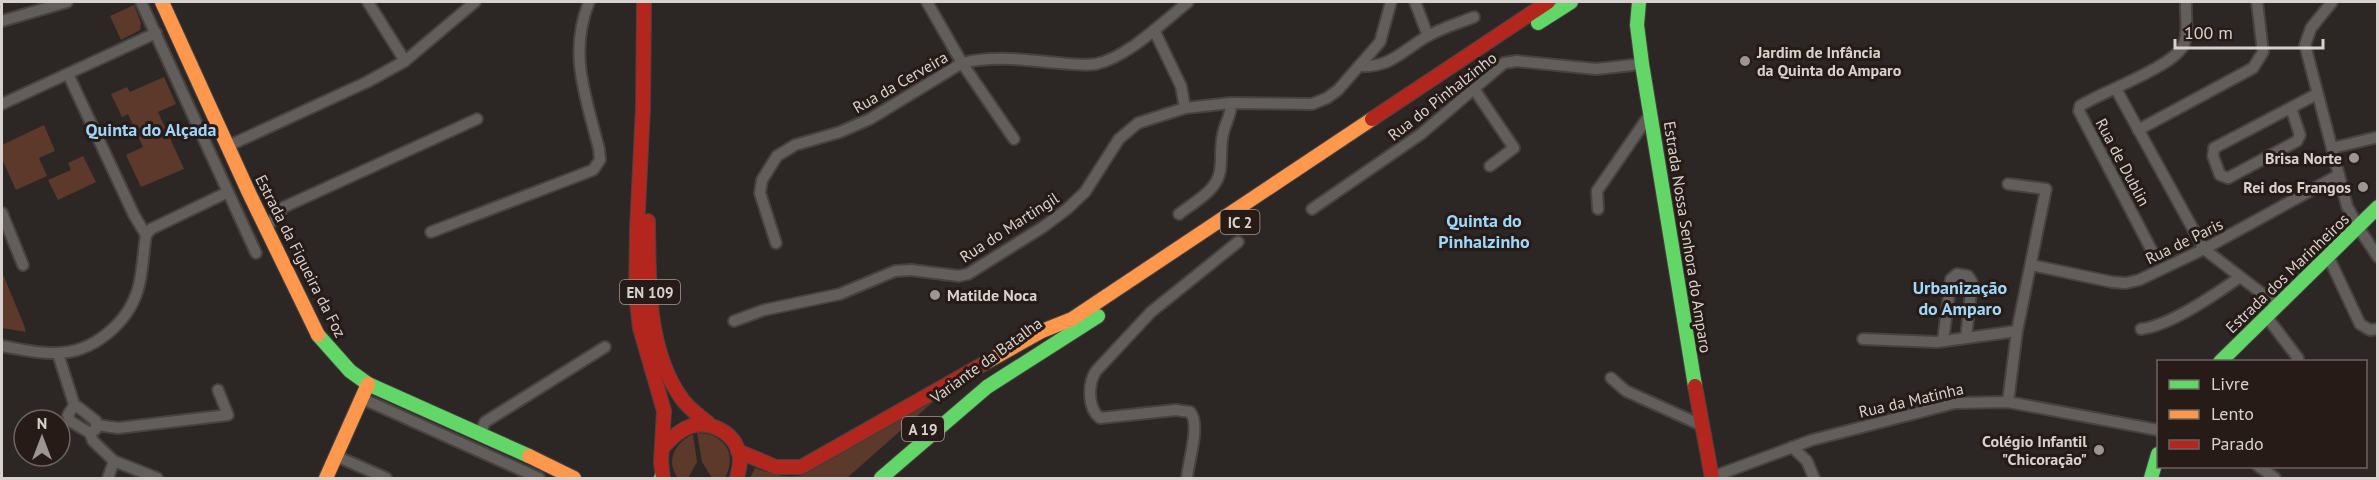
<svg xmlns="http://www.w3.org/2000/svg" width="2379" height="480" font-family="'PT Sans',sans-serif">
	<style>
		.green { fill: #5d392b }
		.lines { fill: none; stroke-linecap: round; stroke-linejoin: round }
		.street-casing { stroke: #474240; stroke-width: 14 }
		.fast-casing { stroke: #474240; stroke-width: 16 }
		.slow-casing { stroke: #474240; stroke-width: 16 }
		.jam-casing { stroke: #474240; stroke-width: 16 }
		.street { stroke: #625e5c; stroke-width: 10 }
		.fast { stroke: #63d668; stroke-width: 14 }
		.slow { stroke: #ff974d; stroke-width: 14 }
		.jam { stroke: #b3261e; stroke-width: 14 }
		.poi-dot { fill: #9c9592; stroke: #261b17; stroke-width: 2 }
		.labels { text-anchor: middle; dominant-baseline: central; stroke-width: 6; stroke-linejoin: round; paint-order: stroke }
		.shield { fill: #261b17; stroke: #a39a97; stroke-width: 1.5 }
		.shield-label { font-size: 15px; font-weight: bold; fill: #d8d1ce }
		.poi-label { font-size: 16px; font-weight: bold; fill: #d8d1ce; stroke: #261b17; text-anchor: end }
		.street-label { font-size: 16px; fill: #d8d1ce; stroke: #261b17 }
		.neighbourhood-label { font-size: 18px; font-weight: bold; fill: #9ed7fe; stroke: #261b17 }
	</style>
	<rect width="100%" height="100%" fill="#2c2624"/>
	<g class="green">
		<path d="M134,5l7,18 -1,7 -19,10 -11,-24z"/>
		<path d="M164,77l12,27 -18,8 26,57 -43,18 -15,-32 17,-8 -15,-33 -6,3 -11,-23 16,-7 3,5z"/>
		<path d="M44,125l11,26 -16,7 8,18 -31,14 -14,-31v-14z"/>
		<path d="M83,156l13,26 -38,18 -10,-20 23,-10 -3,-7z"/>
		<path d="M2,272l22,53 2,7 -24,-4z"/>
		<path d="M934,401l-87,77h-97l5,-10c18,7 30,10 48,7z"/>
		<path d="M697,433c27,0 41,20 28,45h-13l-10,-16z"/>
		<path d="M693,434l4,28 -9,16h-10c-13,-18 -3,-35 15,-44z"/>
	</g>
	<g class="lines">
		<defs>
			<g id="street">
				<path d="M141,2l115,251"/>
				<path d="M368,2l37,59"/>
				<path d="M927,2l35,61 52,76"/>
				<path d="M1415,2l13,34"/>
				<path d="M2332,2l-21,26 -6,17 42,161 11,21 20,30"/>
				<path d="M2,21l65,-19"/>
				<path d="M1154,30l27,56 4,22"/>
				<path d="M1360,66c30,2 42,-15 66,-29 15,-9 33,-14 48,-20"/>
				<path d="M68,74l66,141 12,20"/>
				<path d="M1474,89l40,59 -24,18"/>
				<path d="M2116,89l88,160 73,56"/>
				<path d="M2,104l154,-71"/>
				<path d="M2291,108l9,27 -3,6 -69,37 -8,-3 -7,-19 1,-8 103,-54"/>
				<path d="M2138,130l115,-62 10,-16 -6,-50"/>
				<path d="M228,146l139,-64 38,-21 70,-59"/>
				<path d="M2332,148l46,-11"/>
				<path d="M2008,184l38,5 -29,142 -9,71"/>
				<path d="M1312,209l109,-75 83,-71 13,-2 79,8 46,-5"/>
				<path d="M1598,209l-1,-18 49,-71 5,-3"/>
				<path d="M2,213l21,52"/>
				<path d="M1179,214c15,-12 38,-23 41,-43 2,-12 0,-25 3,-37 2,-11 9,-20 8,-31"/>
				<path d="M266,228l18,-21 193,-88"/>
				<path d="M431,232l162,-62 7,-10 -1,-11c-13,-52 -31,-95 -10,-147"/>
				<path d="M776,243l-16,-50 2,-13 15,-24 18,-11 45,-13 30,-13 92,-56c32,-8 64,-3 97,0 12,1 26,3 37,1 32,-7 67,-42 92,-62"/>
				<path d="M2152,251l-73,-140 1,-5c21,-14 96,-40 104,-62 5,-13 1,-29 2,-42"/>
				<path d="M2328,256l32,68 10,6 8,-1"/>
				<path d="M2031,265l81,17 14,1 13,-3 65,-31 135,-74"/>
				<path d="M2266,316l32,42v4"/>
				<path d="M734,321l30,-11 76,-16 55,-23 16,-1 48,6 9,-2 75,-47 24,-18 18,-17 34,-53 19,-16 47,-15 46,-5 81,1 15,-6 11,-8 42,-48 11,-40"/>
				<path d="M2141,329c29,-3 75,-35 99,-52"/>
				<path d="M1863,339l74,3 80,-11"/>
				<path d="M1943,341l8,-62 6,-5 11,2 4,6 -6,56"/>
				<path d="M2,346c17,3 36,8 54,7 37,0 72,-30 82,-64 5,-17 5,-36 8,-54l5,-6 77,-37"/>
				<path d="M58,354l17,53"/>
				<path d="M1611,378l15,13 75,34"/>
				<path d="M361,398l178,80"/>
				<path d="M97,425l21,3 110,-13 -10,-25"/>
				<path d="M90,433l6,-4v-8l-18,-14h-5l-5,8 2,6 20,12 3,8 21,20 43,17"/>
				<path d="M480,434l5,-12 120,-75"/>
				<path d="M1792,447l15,14 7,17"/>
				<path d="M336,456l50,22"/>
				<path d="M2258,466l17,12"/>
				<path d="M1712,477l100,-37 143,-37 53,-1 150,28"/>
				<path d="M108,478l6,-17"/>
				<path d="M1187,478c1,-16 14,-54 3,-66l-14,-2 -76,8c-13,-10 -12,-35 -4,-47l55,-59 87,-70"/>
			</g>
			<g id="fast">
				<path d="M1639,2l-2,23 5,39 53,322"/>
				<path d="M1538,23l33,-21"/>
				<path d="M318,335l32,36 18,13 161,72"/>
				<path d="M2220,362l158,-155"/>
				<path d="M661,478l1,-2"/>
				<path d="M881,478l106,-91 111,-71"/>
				<path d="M2151,478l7,-24"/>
			</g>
			<g id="slow">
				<path d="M162,2l87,191 69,142"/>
				<path d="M985,363l57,-32 30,-12 300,-200"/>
				<path d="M529,456l45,22"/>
				<path d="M326,478l42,-94"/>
			</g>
			<g id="jam">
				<path d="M644,2l-1,106 -6,121 -1,65 4,34 24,83 -3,51 2,16"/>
				<path d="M1372,119l176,-117"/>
				<path d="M648,221c1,59 -2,128 34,178 7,10 18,17 27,25"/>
				<path d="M1695,386l17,92"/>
				<path d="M664,446c8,-8 15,-16 27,-20 18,-5 41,5 47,24 4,10 1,18 -1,28"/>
				<path d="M738,451l38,16h25l184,-104"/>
			</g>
		</defs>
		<use href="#street" class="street-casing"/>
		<use href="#fast" class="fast-casing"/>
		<use href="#slow" class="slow-casing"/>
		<use href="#jam" class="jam-casing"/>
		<use href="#street" class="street"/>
		<use href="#fast" class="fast"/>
		<use href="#slow" class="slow"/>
		<use href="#jam" class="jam"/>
	</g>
	<g class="poi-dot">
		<circle cx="1745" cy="61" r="6"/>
		<circle cx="2354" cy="158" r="6"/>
		<circle cx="2363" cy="187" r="6"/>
		<circle cx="935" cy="295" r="6"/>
		<circle cx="2099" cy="450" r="6"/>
	</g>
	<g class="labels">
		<g class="shield">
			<rect x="1220.5" y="210" width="39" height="24" rx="4.5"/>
			<rect x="620" y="280" width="60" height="24" rx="4.5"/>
			<rect x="902" y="417" width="42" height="24" rx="4.5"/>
		</g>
		<g class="shield-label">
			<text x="1240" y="222">IC 2</text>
			<text x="650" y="292">EN 109</text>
			<text x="923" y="429">A 19</text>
		</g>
		<g class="poi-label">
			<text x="1757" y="52" text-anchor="start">Jardim de Infância<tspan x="1757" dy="18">da Quinta do Amparo</tspan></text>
			<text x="2342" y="158">Brisa Norte</text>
			<text x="2351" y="187">Rei dos Frangos</text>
			<text x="947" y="295" text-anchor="start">Matilde Noca</text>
			<text x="2087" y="441">Colégio Infantil<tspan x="2087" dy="18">"Chicoração"</tspan></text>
		</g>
		<g class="street-label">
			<text transform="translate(900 82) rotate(-30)">Rua da Cerveira</text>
			<text transform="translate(1442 96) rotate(-38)">Rua do Pinhalzinho</text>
			<text transform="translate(2123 162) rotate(62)">Rua de Dublin</text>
			<text transform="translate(1009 227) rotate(-33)">Rua do Martingil</text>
			<text transform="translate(1688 237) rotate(81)">Estrada Nossa Senhora do Amparo</text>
			<text transform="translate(2184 241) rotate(-26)">Rua de Paris</text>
			<text transform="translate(301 256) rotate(63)">Estrada da Figueira da Foz</text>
			<text transform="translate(2287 273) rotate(-44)">Estrada dos Marinheiros</text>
			<text transform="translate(986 360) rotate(-36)">Variante da Batalha</text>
			<text transform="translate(1911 400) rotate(-13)">Rua da Matinha</text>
		</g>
		<g class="neighbourhood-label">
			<text x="151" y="129">Quinta do Alçada</text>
			<text x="1484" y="220">Quinta do<tspan x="1484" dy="21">Pinhalzinho</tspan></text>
			<text x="1960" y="287">Urbanização<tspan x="1960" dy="21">do Amparo</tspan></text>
		</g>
	</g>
	<rect width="2379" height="480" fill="none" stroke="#d8d1ce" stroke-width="6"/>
	<rect x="2157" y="360" width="210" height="108" fill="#261b17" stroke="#6d6460" stroke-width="1.5"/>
	<rect x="2169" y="380" width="30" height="9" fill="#63d668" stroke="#6d6460" stroke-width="1.5"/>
	<text x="2211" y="390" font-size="18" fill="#d8d1ce">Livre</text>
	<rect x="2169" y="410" width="30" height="9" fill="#ff974d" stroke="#6d6460" stroke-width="1.5"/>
	<text x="2211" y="420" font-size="18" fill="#d8d1ce">Lento</text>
	<rect x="2169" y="440" width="30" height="9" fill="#b3261e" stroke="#6d6460" stroke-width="1.5"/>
	<text x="2211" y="450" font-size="18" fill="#d8d1ce">Parado</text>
	<g transform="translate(42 438)"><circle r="28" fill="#261b17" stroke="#6d6460" stroke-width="1.5"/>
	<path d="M0-4.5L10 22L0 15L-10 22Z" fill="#9c9592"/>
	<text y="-9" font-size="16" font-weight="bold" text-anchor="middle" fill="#d8d1ce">N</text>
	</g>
	<path d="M2175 39v9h148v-9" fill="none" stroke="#d8d1ce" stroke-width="3"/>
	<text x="2184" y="39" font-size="18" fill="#d8d1ce" stroke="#261b17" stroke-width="4.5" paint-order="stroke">100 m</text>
</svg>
